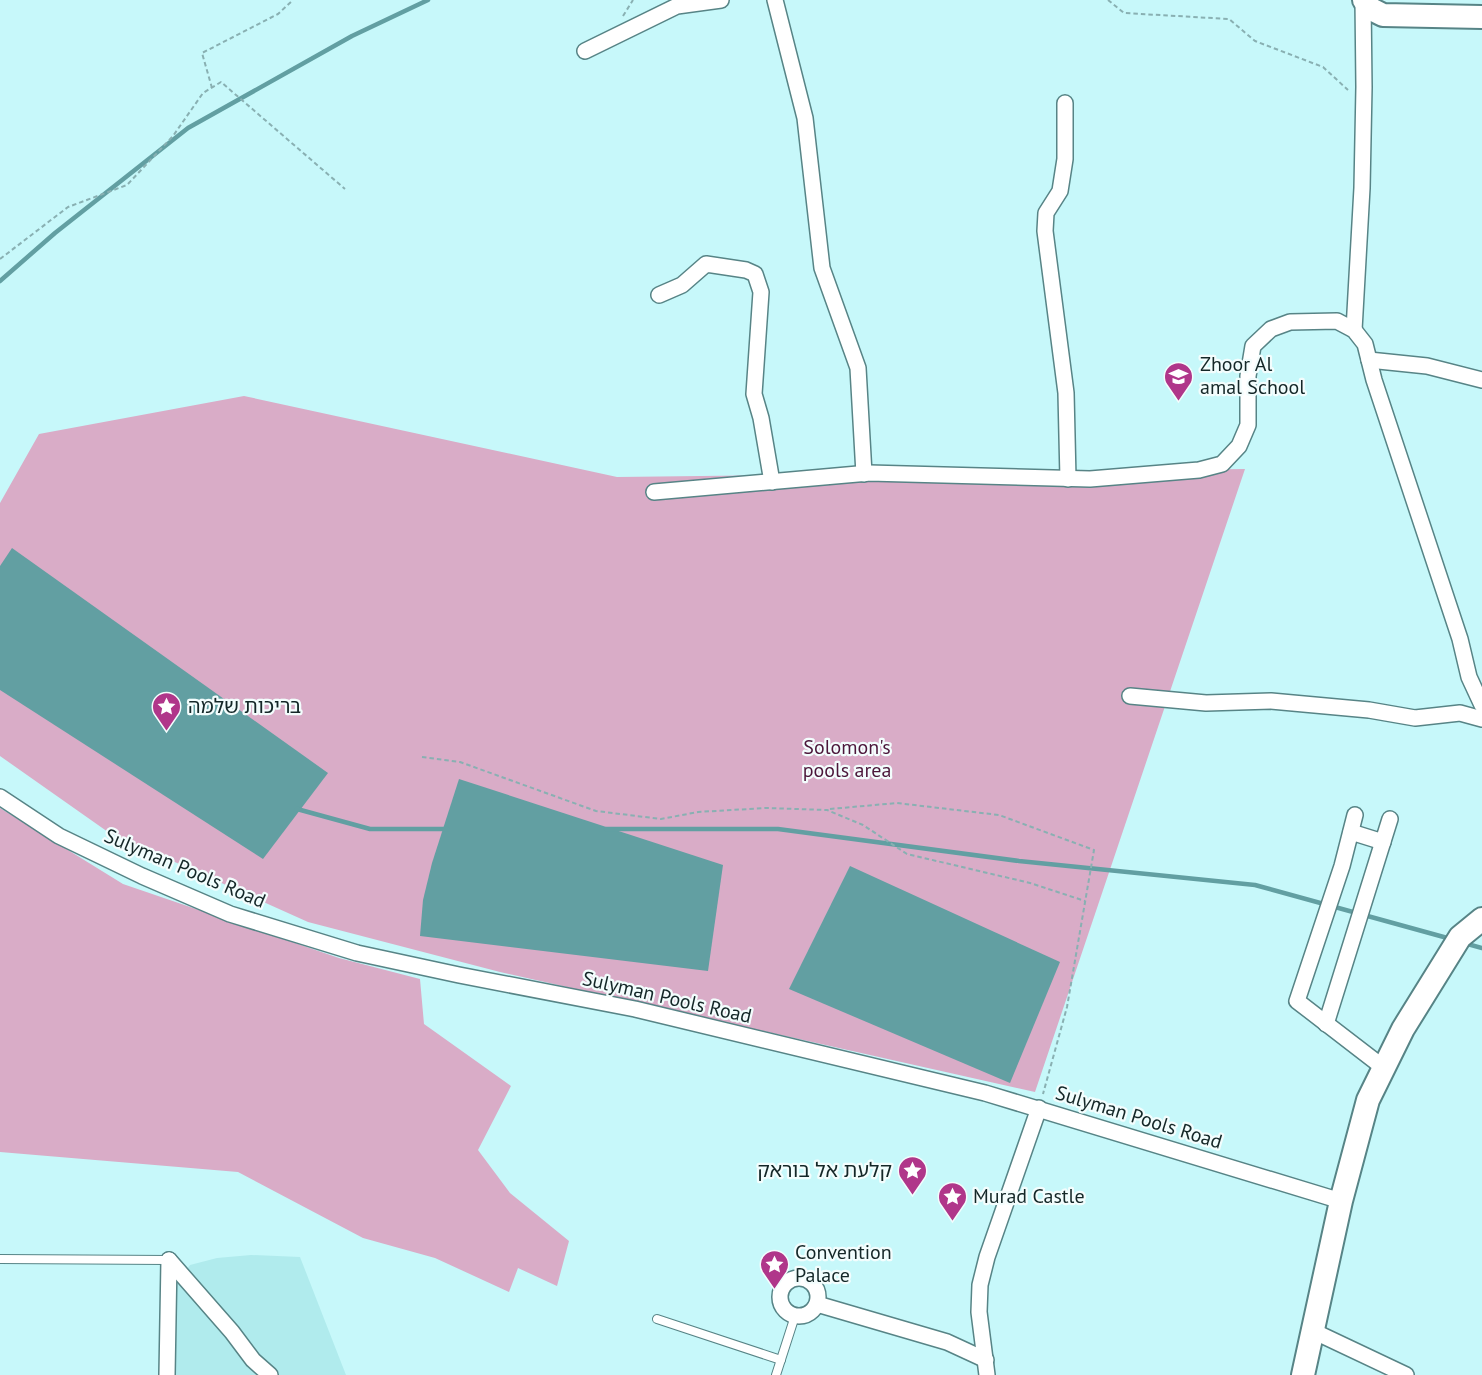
<svg xmlns="http://www.w3.org/2000/svg" width="1482" height="1375" font-family="'PT Sans','Noto Sans Hebrew',sans-serif">
	<style>
		.built { fill: #b0ebed }
		.green { fill: #d9acc7 }
		.water { fill: #629fa2 }
		.lines { fill: none; stroke-linecap: round; stroke-linejoin: round }
		.stream { stroke: #629fa2; stroke-width: 4.5 }
		.lane-casing { stroke: #578486; stroke-width: 10 }
		.street-casing { stroke: #578486; stroke-width: 18 }
		.secondary-casing { stroke: #578486; stroke-width: 26 }
		.path { stroke: #89b0b2; stroke-width: 2; stroke-dasharray: 4.5 3; stroke-linecap: butt }
		.lane { stroke: #fff; stroke-width: 8 }
		.street { stroke: #fff; stroke-width: 15 }
		.secondary { stroke: #fff; stroke-width: 22 }
		.labels { text-anchor: middle; dominant-baseline: central; stroke-width: 4.5; stroke-linejoin: round; paint-order: stroke }
		.poi-label { font-size: 20px; fill: #142728; stroke: #f3fdfd; text-anchor: start }
		.park-label { font-size: 20px; fill: #4c163a; stroke: #f3fdfd }
		.street-label { font-size: 20px; fill: #142728; stroke: #f3fdfd }
	</style>
	<rect width="100%" height="100%" fill="#c7f8fa"/>
	<path class="built" d="M251,1255l49,2 46,118h-172l2,-91 14,-19 27,-7z"/>
	<g class="green">
		<path d="M244,396l373,81 628,-8 -210,623 -535,-120 -192,-50 -200,-90 -108,-76v-253l39,-69z"/>
		<path d="M0,808l123,76 216,74 81,21 4,45 87,62 -33,64 32,43 59,48 -12,45 -39,-18 -9,24 -74,-34 -72,-20 -125,-66 -238,-20z"/>
	</g>
	<g class="water">
		<path d="M12,548l316,225 -65,86 -263,-169v-124z"/>
		<path d="M459,779l264,86 -15,106 -288,-35 3,-36 9,-37z"/>
		<path d="M850,866l210,96 -50,121 -221,-94z"/>
	</g>
	<g class="lines">
		<g class="stream">
			<path d="M0,281l55,-48 133,-105 164,-92 76,-36"/>
			<path d="M297,809l73,20h77"/>
			<path d="M606,829h172l241,32 236,24 196,54"/>
			<path d="M1464,943l18,5"/>
		</g>
		<defs>
			<g id="lane">
				<path d="M0,1259l169,1"/>
				<path d="M657,1319l124,41"/>
				<path d="M776,1375l19,-59"/>
			</g>
			<g id="street">
				<path d="M775,0l30,118 17,150 36,100 6,106"/>
				<path d="M585,51l92,-45 44,-6"/>
				<path d="M1065,103v56l-5,32 -14,22 -1,18 21,162 2,86"/>
				<path d="M659,295l23,-10 24,-21 40,6 9,4 6,18 -7,102 7,24 11,64"/>
				<path d="M1354,330l8,-142 2,-101 -1,-87"/>
				<path d="M1369,360l58,6 55,14"/>
				<path d="M654,492l215,-19 221,6 109,-9 23,-6 17,-18 9,-21v-49l5,-30 18,-17 19,-7 47,-1 17,9 11,14 9,36 86,259 9,38 13,28"/>
				<path d="M1130,696l76,7 65,-2 98,9 46,8 45,-5 22,6"/>
				<path d="M0,797l59,39 83,40 88,38 127,39 102,22 176,34 350,84 356,108"/>
				<path d="M1355,815l-13,51 -45,135 87,67"/>
				<path d="M1351,832l32,10"/>
				<path d="M1326,1024l64,-205"/>
				<path d="M169,1260l63,72 21,28 17,15"/>
				<circle cx="799" cy="1297" r="19"/>
				<path d="M817,1304l130,38 39,18"/>
				<path d="M1313,1331l93,44"/>
				<path d="M167,1375l2,-115"/>
				<path d="M987,1375l-8,-63 1,-27 7,-28 52,-149"/>
			</g>
			<g id="secondary">
				<path d="M1364,0l7,9 12,6 99,2"/>
				<path d="M1303,1375l38,-174 27,-101 35,-71 57,-92 22,-18"/>
			</g>
		</defs>
		<use href="#lane" class="lane-casing"/>
		<use href="#street" class="street-casing"/>
		<use href="#secondary" class="secondary-casing"/>
		<g class="path">
			<path d="M1108,0l16,13 105,6 26,22 68,26 25,23"/>
			<path d="M623,16l10,-16"/>
			<path d="M212,88l-10,-35 76,-39 15,-14"/>
			<path d="M0,259l68,-52 59,-22 46,-49 30,-43 18,-11 124,107"/>
			<path d="M422,757l38,5 136,49 65,8 37,-7 68,-4 61,2 36,15 44,29 123,29 55,18"/>
			<path d="M830,809l67,-6 102,12 95,35 -27,157 -24,87"/>
		</g>
		<use href="#lane" class="lane"/>
		<use href="#street" class="street"/>
		<use href="#secondary" class="secondary"/>
	</g>
	<defs>
		<symbol id="school-pin" viewBox="-11 -11 22 30"><path d="M0 17L-7.5 6A9.5 9.5 0 1 1 7.5 6Z" fill="#b0368a" stroke="#f3fdfd"/><path d="M0-5L7-2L0 1L-7-2ZM-4 1L0 2.5L4 1V4Q0 6-4 4Z" fill="#fff"/></symbol>
		<symbol id="sight-pin" viewBox="-11 -11 22 30"><path d="M0 17L-7.5 6A9.5 9.5 0 1 1 7.5 6Z" fill="#b0368a" stroke="#f3fdfd"/><path d="M0-6L1.8-2.2L6-1.7L2.9 1.2L3.7 5.4L0 3.3L-3.7 5.4L-2.9 1.2L-6-1.7L-1.8-2.2Z" fill="#fff"/></symbol>
	</defs>
	<g fill-rule="evenodd">
		<use href="#school-pin" x="1162" y="360" width="33" height="45"/>
		<use href="#sight-pin" x="150" y="690" width="33" height="45"/>
		<use href="#sight-pin" x="896" y="1154" width="33" height="45"/>
		<use href="#sight-pin" x="936" y="1180" width="33" height="45"/>
		<use href="#sight-pin" x="758" y="1248" width="33" height="45"/>
	</g>
	<g class="labels">
		<g class="poi-label">
			<text x="1200" y="364">Zhoor Al<tspan x="1200" dy="23">amal School</tspan></text>
			<text x="188" y="706">בריכות שלמה</text>
			<text x="892" y="1170" text-anchor="end">קלעת אל בוראק</text>
			<text x="973" y="1196">Murad Castle</text>
			<text x="795" y="1252">Convention<tspan x="795" dy="23">Palace</tspan></text>
		</g>
		<g class="park-label">
			<text x="847" y="747">Solomon's<tspan x="847" dy="23">pools area</tspan></text>
		</g>
		<g class="street-label">
			<text transform="translate(185 868) rotate(23)">Sulyman Pools Road</text>
			<text transform="translate(667 997) rotate(13)">Sulyman Pools Road</text>
			<text transform="translate(1139 1117) rotate(17)">Sulyman Pools Road</text>
		</g>
	</g>
</svg>
